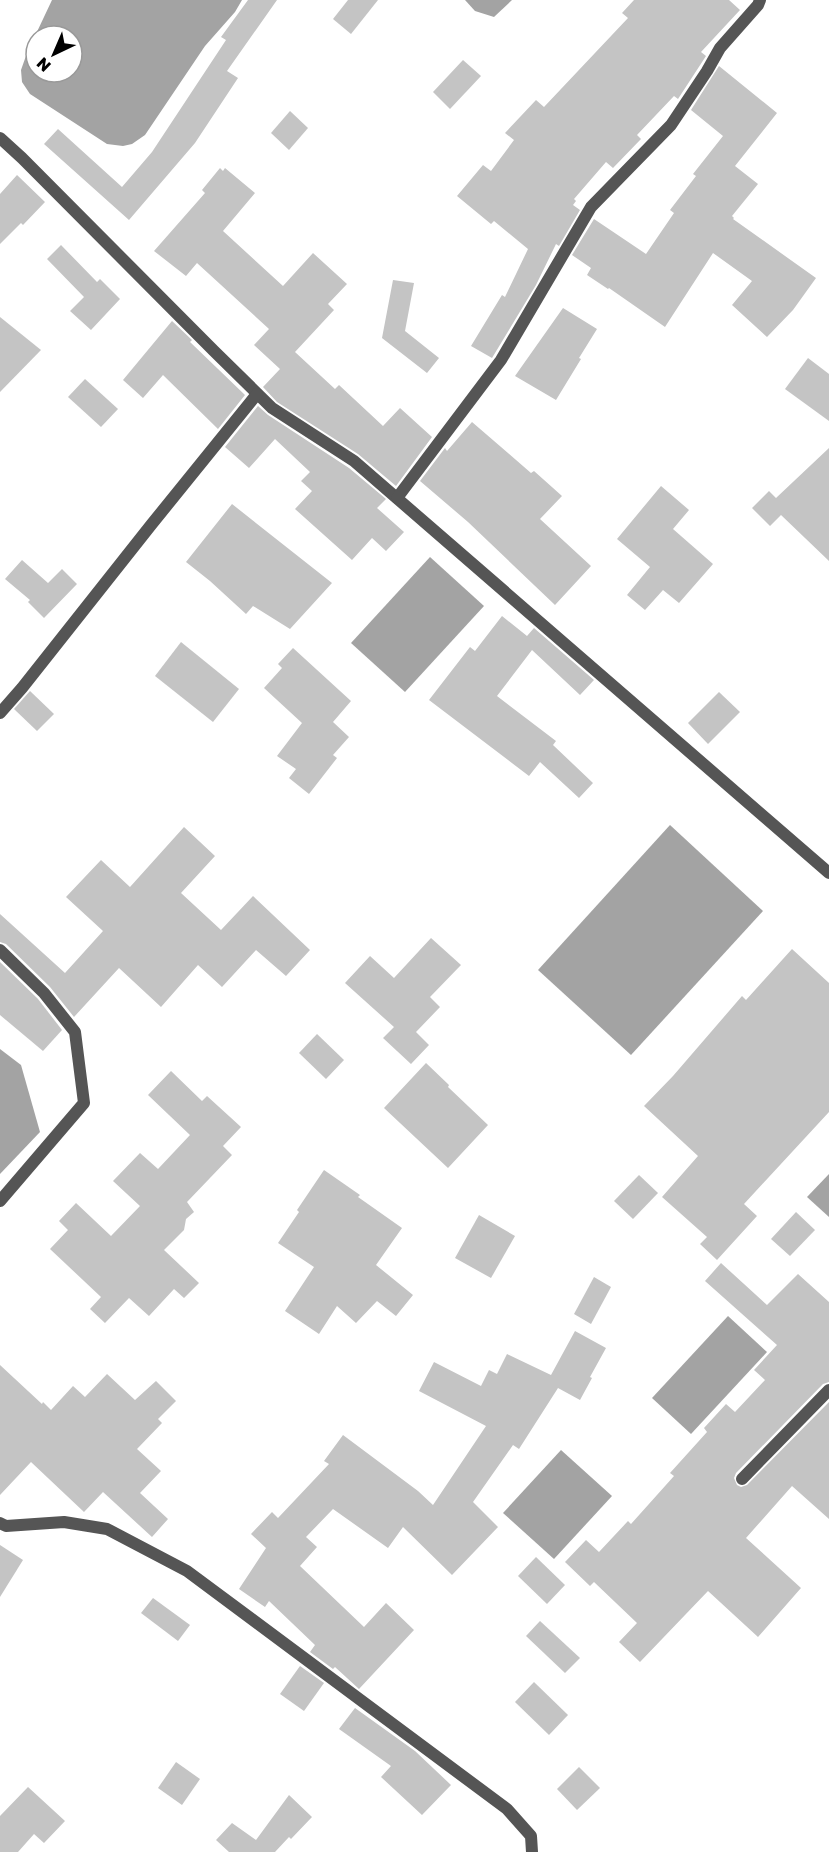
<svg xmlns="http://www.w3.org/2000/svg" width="829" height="1852" font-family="'Golos Text',sans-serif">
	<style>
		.water { fill: #a3a3a3; fill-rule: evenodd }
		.building { fill: #c4c4c4 }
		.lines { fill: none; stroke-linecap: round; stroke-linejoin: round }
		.minor { stroke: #555; stroke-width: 12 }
	</style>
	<rect width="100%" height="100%" fill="#fff"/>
	<g class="water">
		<path d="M52,0h190l-7,12 -30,34 -60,89 -13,9 -9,2 -16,-2 -77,-50 -8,-12 -1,-12 6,-17zM36,36h36v36h-36z"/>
		<path d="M465,0h47l-18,17 -19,-6z"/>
		<path d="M430,557l54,49 -79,86 -54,-49z"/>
		<path d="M670,825l93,86 -132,144 -93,-85z"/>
		<path d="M0,1049l21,16 19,67 -40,42z"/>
		<path d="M829,1174v43l-22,-20z"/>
		<path d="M728,1316l39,36 -76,82 -39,-36z"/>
		<path d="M561,1450l51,46 -58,63 -51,-46z"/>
	</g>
	<g class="building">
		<path d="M248,0h29l-50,71 11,7 -43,65 -66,77 -85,-76 14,-15 64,58 30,-35 74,-112 -5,-3z"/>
		<path d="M348,0h30l-27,34 -18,-15z"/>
		<path d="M634,0h95l11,10 -39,42 5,4 -28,43 -4,-3 -37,39 4,4 -28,29 -7,-6 -32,37 2,2 -3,4 7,5 -21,36 -3,-2 -20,41 -44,73 -21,-12 31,-51 3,2 23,-48 -34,-28 -3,3 -34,-28 26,-31 8,6 23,-31 -9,-7 31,-33 8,7 84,-89 -6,-5z"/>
		<path d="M463,60l18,16 -31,33 -17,-17z"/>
		<path d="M719,66l58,47 -42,53 23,18 -26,32 2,2 -1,1 83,59 -23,32 -26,27 -35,-32 20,-24 -39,-28 -48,74 -56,-39 -1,1 -21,-14 4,-7 -19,-13 22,-36 52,35 28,-41 -4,-3 26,-34 -3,-2 30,-38 -32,-26z"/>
		<path d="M290,111l18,17 -19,22 -18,-17z"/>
		<path d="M220,168l3,3 2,-3 30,25 -32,38 60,55 30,-33 34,31 -19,20 6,6 -39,42 40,37 4,-4 44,41 17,-18 32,29 -36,49 -38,-32 -81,-52 -14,-15 17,-18 -26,-24 15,-16 -72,-66 -11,13 -32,-25 51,-58 -3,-3z"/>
		<path d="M17,175l28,27 -22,23 -2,-2 -21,21v-50z"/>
		<path d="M61,245l36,37 3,-3 20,20 -29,31 -21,-19 14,-14 -37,-38z"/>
		<path d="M393,280l21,3 -9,48 34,27 -12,15 -45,-35z"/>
		<path d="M563,308l34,21 -18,29 2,1 -25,41 -41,-24z"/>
		<path d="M0,317l41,33 -41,42z"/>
		<path d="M172,321l20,19 -2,2 55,53 -27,34 -55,-54 -20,23 -20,-18z"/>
		<path d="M808,358l21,16v47l-44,-32z"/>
		<path d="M85,379l33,30 -17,18 -33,-30z"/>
		<path d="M258,406l10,9 81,53 37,31 -9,9 27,24 -18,19 -14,-13 -20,22 -57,-51 17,-18 -11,-10 9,-9 -35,-33 -26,29 -24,-21z"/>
		<path d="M472,422l59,51 3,-2 28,25 -22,23 51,47 -36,39 -87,-83 -48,-41 25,-33 2,3z"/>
		<path d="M829,448v113l-48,-46 -11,11 -18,-18 17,-17 7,7z"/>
		<path d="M661,486l28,24 -16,19 40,35 -34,39 -16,-13 -18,20 -18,-15 23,-28 -33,-28z"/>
		<path d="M232,504l100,79 -42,46 -37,-23 -7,8 -36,-33 -24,-19z"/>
		<path d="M22,560l26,23 14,-14 15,15 -33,34 -16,-16 2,-2 -25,-21z"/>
		<path d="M502,616l25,20 7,-8 60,52 -14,15 -48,-45 -35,46 59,45 -3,4 40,38 -14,15 -39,-36 -11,14 -100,-76 41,-53 5,4z"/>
		<path d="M181,642l58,47 -26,33 -58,-46z"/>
		<path d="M293,648l58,53 -18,21 16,15 -16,18 4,3 -28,36 -20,-16 7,-9 -19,-13 25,-33 -38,-35 18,-20 -4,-4z"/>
		<path d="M30,691l24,23 -17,17 -23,-22z"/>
		<path d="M719,692l21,20 -32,32 -20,-21z"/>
		<path d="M184,827l31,29 -34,37 40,37 32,-34 57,54 -24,26 -30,-26 -34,37 -24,-22 -37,42 -42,-39 -45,49 -24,-30 -44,-43 -6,-2v-28l65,59 38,-42 -37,-34 35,-37 29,27z"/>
		<path d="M431,938l30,27 -31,32 10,10 -24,25 13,13 -18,19 -28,-26 11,-11 -49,-44 25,-27 24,22z"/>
		<path d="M792,949l37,34v129l-85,92 13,12 -40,44 -17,-16 7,-7 -45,-40 36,-41 -54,-50 29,-30 69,-80 4,4z"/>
		<path d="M0,962l38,37 24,31 -19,21 -43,-36z"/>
		<path d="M317,1034l27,26 -18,19 -27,-26z"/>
		<path d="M426,1063l23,22 -1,2 40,38 -40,43 -64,-60z"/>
		<path d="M171,1071l31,30 5,-5 34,31 -18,19 9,9 -45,47 7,10 -8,7 -2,11 -20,20 35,33 -15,15 -10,-9 -25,27 -20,-18 -24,25 -15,-14 11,-12 -51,-48 18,-19 -9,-9 17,-18 35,33 29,-30 -27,-25 27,-28 18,16 32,-34 -42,-40z"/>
		<path d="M324,1170l36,25 -2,2 44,31 -26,37 37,30 -17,21 -19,-15 -21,22 -19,-17 -18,28 -34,-23 29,-44 -36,-24 21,-31 -2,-2z"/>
		<path d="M639,1175l19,18 -25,26 -19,-18z"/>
		<path d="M796,1212l19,18 -25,26 -19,-17z"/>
		<path d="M479,1215l36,21 -24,42 -36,-20z"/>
		<path d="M721,1263l46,42 31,-31 31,28v80l-6,2 -87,89 -2,5 3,7 4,2 6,-2 82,-83v117l-37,-33 -46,52 55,50 -43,49 -50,-46 -68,71 -21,-20 18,-19 -43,-41 -4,4 -25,-24 21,-22 13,12 29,-31 3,3 43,-48 -4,-3 37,-41 -3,-4 22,-24 9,8 30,-32 -11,-10 23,-25 -72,-64z"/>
		<path d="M594,1277l17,10 -20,37 -17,-10z"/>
		<path d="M575,1331l31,17 -16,29 2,1 -12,22 -22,-12 -39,61 -6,-4 -40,57 25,25 -46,48 -49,-48 -15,21 -55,-39 -27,28 11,10 -17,19 64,61 22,-24 28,27 -55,59 -24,-22 -2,2 -23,-17 5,-7 -46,-44 -4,6 -26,-18 27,-41 -15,-14 21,-22 6,6 51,-54 -5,-3 19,-26 75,56 15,14 53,-79 -67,-35 15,-29 47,24 8,-16 8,4 10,-20 44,21z"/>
		<path d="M0,1365l42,39 1,-2 8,8 22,-24 12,11 22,-23 28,26 21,-19 20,20 -18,18 4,4 -25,26 24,22 -21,22 28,26 -16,18 -49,-45 -19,20 -53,-50 -31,33z"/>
		<path d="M0,1545l23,15 -23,37z"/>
		<path d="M536,1557l29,28 -18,19 -29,-28z"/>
		<path d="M153,1598l37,27 -12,16 -37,-28z"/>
		<path d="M540,1621l40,37 -15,15 -39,-37z"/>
		<path d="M300,1666l24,17 -20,28 -24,-17z"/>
		<path d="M534,1682l34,33 -19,20 -34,-33z"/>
		<path d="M355,1708l60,43 36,34 -29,30 -41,-38 10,-11 -52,-37z"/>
		<path d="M176,1762l24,17 -18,26 -24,-17z"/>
		<path d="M579,1767l21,21 -23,22 -20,-21z"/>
		<path d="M28,1787l37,34 -21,22 -10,-9 -16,18h-18v-36z"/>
		<path d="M289,1795l23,22 -21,22 -2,-2 -14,15h-46l-13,-12 16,-17 24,17z"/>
	</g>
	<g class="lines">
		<g class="minor">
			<path d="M0,138l22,20 192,193 58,57 82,53 475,412"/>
			<path d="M397,498l104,-138 90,-153 80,-82 36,-54 13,-23 38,-43 2,-5"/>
			<path d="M0,713l22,-25 129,-163 106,-131"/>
			<path d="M0,950l44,43 31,39 9,71 -84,98"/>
			<path d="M742,1479l87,-89"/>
			<path d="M0,1523l6,3 58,-4 43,7 80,42 320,238 24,27 1,16"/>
		</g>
	</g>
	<g transform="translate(54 54) rotate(224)"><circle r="28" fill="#ffffff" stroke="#999999" stroke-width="1.5"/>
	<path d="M0-4.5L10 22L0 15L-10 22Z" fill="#000000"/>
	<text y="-9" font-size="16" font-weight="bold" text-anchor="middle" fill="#000000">N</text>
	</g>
</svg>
